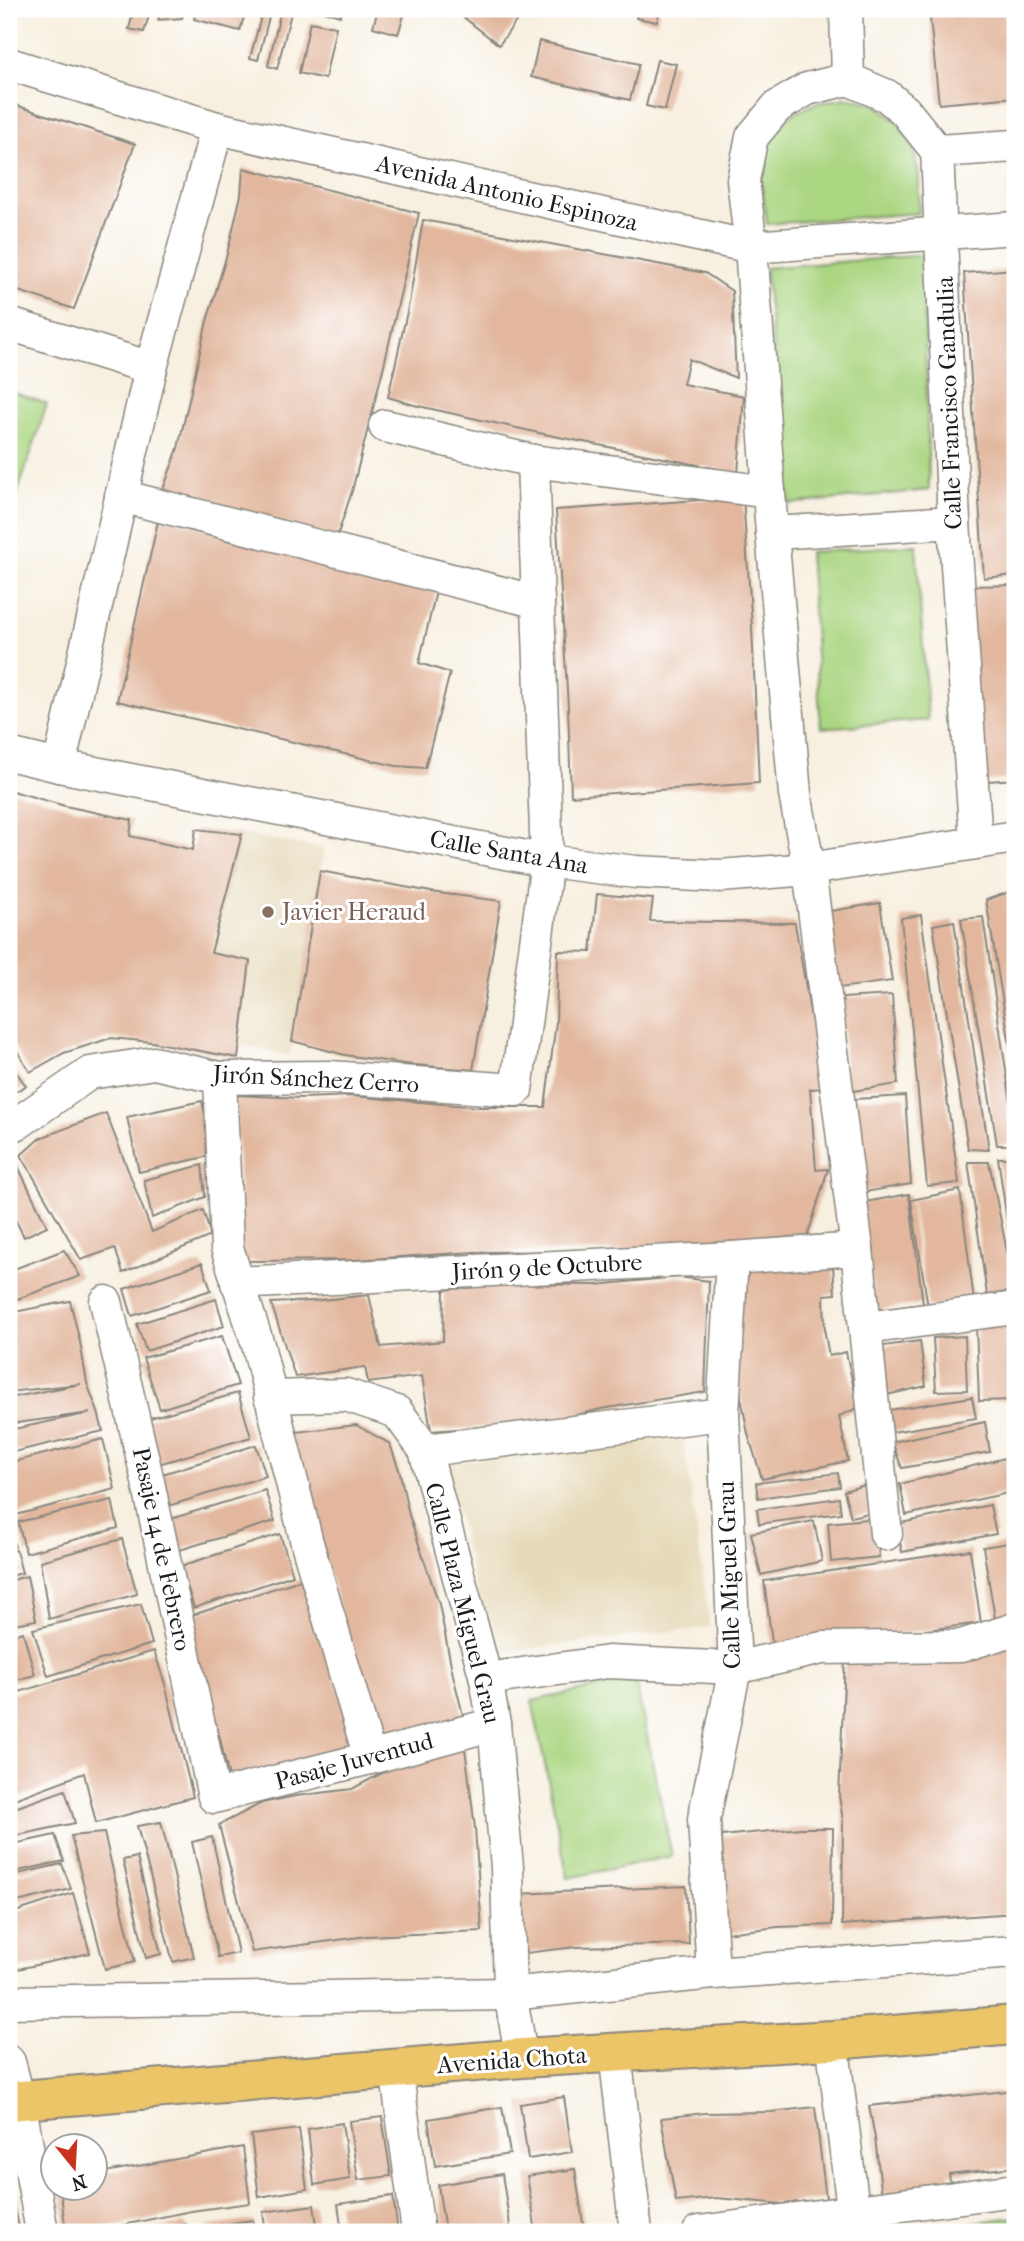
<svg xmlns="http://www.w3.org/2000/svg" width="1024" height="2241" font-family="'IM FELL French Canon',serif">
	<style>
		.built { fill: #e6daba }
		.green { fill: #abd682; stroke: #64794f; stroke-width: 2 }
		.building { fill: #e2b79e }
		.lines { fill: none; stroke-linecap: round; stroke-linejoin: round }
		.minor-casing { stroke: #8a867e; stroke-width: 35 }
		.trunk-casing { stroke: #8a867e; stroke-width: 42 }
		.minor { stroke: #fff; stroke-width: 32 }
		.trunk { stroke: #ecc569; stroke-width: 38 }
		.education-dot { fill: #8d6e63; stroke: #fff; stroke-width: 2.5 }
		.labels { text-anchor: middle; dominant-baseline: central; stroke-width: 6; stroke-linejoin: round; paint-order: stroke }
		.street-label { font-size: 24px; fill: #1c1c1c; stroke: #fff }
		.education-label { font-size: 24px; fill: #785e54; stroke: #fff; text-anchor: start }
	</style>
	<rect width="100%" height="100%" fill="#fff"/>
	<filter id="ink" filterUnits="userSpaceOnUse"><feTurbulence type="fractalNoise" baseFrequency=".0143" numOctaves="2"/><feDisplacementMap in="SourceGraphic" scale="14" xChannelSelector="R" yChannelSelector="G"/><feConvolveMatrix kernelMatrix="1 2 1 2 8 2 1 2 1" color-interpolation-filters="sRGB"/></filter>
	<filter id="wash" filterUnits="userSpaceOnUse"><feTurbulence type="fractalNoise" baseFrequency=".00686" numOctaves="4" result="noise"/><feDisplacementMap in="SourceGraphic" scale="28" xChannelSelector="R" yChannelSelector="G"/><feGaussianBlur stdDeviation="1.57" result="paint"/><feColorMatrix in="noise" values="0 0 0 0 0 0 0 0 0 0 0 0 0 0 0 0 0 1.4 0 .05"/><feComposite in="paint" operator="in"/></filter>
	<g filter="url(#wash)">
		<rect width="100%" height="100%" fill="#f7efdf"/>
		<g class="built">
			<path d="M242,834l82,15 -34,207 -49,-11 9,-84 -39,-8z"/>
			<path d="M682,1430l28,197 -219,26 -45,-189z"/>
		</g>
		<g class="green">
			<path d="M847,98l28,6 22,18 16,25 6,28v38l-152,11 -7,-52 11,-33 17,-22 25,-13z"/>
			<path d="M923,255l6,235 -140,14 -24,-236z"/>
			<path d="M9,391l38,13 -38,115z"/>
			<path d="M916,545l12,175 -107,8 -12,-176z"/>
			<path d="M635,1679l37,177 -104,22 -36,-177z"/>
			<path d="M1015,2217v15h-109z"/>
		</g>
		<g id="blocks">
			<g class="building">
				<path d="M134,9h17l-7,23 -15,-3z"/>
				<path d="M161,9h24l-3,9 -24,2z"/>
				<path d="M196,9h50l-6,22 -46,-12z"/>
				<path d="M263,9h8l-13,51 -8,-2z"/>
				<path d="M281,9h11l-15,60 -9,-3z"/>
				<path d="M316,9h26l-2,7z"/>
				<path d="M378,9h28l-8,25 -25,-7z"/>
				<path d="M453,9h58l9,7 -21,29z"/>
				<path d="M527,9h16l-6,8z"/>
				<path d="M638,9h22l-3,13 -21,-4z"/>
				<path d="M929,9h86v88l-76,7z"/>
				<path d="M310,22l26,5 -11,52 -26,-6z"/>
				<path d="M539,41l100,23 -9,36 -99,-23z"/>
				<path d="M657,60l19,4 -11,46 -19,-4z"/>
				<path d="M9,103l126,41 -61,165 -65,-21z"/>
				<path d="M243,168l176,45 -35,152 -32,126 -15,46 -174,-47 15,-42 29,-127 20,-67 14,-59z"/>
				<path d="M423,220l282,53 27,18 4,87 -47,-19 -6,25 61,12 -6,77 -199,-40 -125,-28 -26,-8 21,-94z"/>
				<path d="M1015,269v306l-31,3 -20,-305z"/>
				<path d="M743,497l9,130 7,156 -188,13 -3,-89 -12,-197z"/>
				<path d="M159,517l279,66 -19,80 31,10 -25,95 -29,-2 -279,-65z"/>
				<path d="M1015,585v194l-40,3 -4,-196z"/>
				<path d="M9,790l56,16 67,14 -2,16 63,14 3,-21 46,5 -31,119 39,8 -12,97 -86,-16 -41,-4 -47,15 -34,19 -21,-34z"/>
				<path d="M320,871l111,21 70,9 -28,169 -69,-6 -59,-9 -53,-14z"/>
				<path d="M1015,890v180h-1l-28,-170z"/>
				<path d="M597,894l56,5 -3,22 145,2 28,165 -13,1 6,81 12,-1 -21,69 -135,13 -198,1 -119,8 -113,1 -7,-166 68,3 49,-2 126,11h67l11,-85 2,-71 33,1z"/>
				<path d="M880,903l12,78 -53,7 -15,-76z"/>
				<path d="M921,915l38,268 -32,3 -26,-268z"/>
				<path d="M983,917l32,213v15h-18l-36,-226z"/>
				<path d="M954,921l35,229 -21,-1 -35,-224z"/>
				<path d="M892,995l6,89 -52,8 -4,-94z"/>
				<path d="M9,1062l17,24 -17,9z"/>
				<path d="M905,1096l6,88 -52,9 -4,-94z"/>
				<path d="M202,1101l12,54 -75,17 -12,-55z"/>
				<path d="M106,1113l46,119 51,-22 8,26 -88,37 -8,-25 -34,12 -60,-105 19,-17z"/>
				<path d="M11,1152l36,74 -23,11 -15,-30v-53z"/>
				<path d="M998,1158h17v111h-1z"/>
				<path d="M968,1162h21l26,129 -28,4z"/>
				<path d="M202,1165l3,32 -53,21 -8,-38z"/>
				<path d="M960,1190l14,111 -46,6 -17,-107z"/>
				<path d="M909,1194l14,110 -47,6 -16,-107z"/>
				<path d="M64,1250l16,26 -71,26v-31z"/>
				<path d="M202,1263l9,27 -79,26 -8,-27z"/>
				<path d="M833,1265l2,29 -11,1 1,39 4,22 17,-4 12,56 -19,8 9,45 -86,18 -14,-45 -11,-57 -2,-106z"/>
				<path d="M678,1277l31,4 -4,111 -104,17 -53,13 -117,9 -9,-55 -54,7 -3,-16 -70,10 -24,-74 42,-2 56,-6 12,52 62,-6 1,-51 60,-6 91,1z"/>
				<path d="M216,1299l8,27 -78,25 -9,-27z"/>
				<path d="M70,1301l10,41 7,41 11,29 5,19 -94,22v-23l81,-17 -81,11v-26l72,-14 -72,8v-79z"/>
				<path d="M1015,1324v76l-36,1 -3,-76z"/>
				<path d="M222,1336l16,49 -78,24 -17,-51z"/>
				<path d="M965,1336l2,54 -31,1 -3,-53z"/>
				<path d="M920,1341l6,45 -48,11 -2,-50z"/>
				<path d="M238,1393l13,44 -96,28 -12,-45z"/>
				<path d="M972,1397l4,21 -84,14 -3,-22z"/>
				<path d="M985,1422l5,30 -88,16 -10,-26z"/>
				<path d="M356,1425l34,19 10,29 9,42 30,89 14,71 11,44 -84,23 -93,-309z"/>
				<path d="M103,1439l12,50 -103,27 -3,-16v-37z"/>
				<path d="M256,1445l10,31 -101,31 -9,-31z"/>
				<path d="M1005,1458l8,34 -107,23 -6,-31z"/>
				<path d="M838,1473l2,14 -82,11 -2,-15z"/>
				<path d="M868,1484l5,28 -22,5 -7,-26z"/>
				<path d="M265,1490l10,31 -102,31 -9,-31z"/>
				<path d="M839,1498l2,15 -82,11 -2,-15z"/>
				<path d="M112,1500l6,28 -92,25 -8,-31z"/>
				<path d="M990,1505l6,29 -94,18 -6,-28z"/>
				<path d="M876,1518l3,39 -48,5 -3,-39z"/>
				<path d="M814,1521l8,40 -61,14 -10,-42z"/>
				<path d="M9,1527l6,20 -6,2z"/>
				<path d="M280,1534l13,41 -99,33 -13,-42z"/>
				<path d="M122,1539l15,55 -88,25 -9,-58z"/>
				<path d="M1015,1542v79l-19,3 -13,-77z"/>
				<path d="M16,1550l6,23 -13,3v-25z"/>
				<path d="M970,1550l11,73 -208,27 -9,-69z"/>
				<path d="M27,1576l9,44 -27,5v-44z"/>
				<path d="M300,1580l59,165 -129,37 -10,-44 -24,-77 -10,-44z"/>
				<path d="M141,1604l11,40 -104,32 -15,-47z"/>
				<path d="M23,1632l12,43 -26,7v-46z"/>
				<path d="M1015,1645v268l-173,12 1,-104 -4,-25 6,-137z"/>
				<path d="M154,1651l11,33 28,113 -97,26 -12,-50 -75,28v-106z"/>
				<path d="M465,1748l10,80 7,103 -115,5 -115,16 -33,-127 43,-22 34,-7 56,-7 36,-19z"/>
				<path d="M65,1790l10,33 -66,14v-27z"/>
				<path d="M161,1822l33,135 -21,5 -36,-136z"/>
				<path d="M801,1828h32l-1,97 -54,2 -53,6 -3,-97z"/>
				<path d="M104,1833l31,129 -30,7 -34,-133z"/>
				<path d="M55,1835l9,26 -55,12v-28z"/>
				<path d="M212,1837l26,116 -20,4 -26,-115z"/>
				<path d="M137,1857l24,97 -15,4 -23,-98z"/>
				<path d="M62,1864l9,25 -62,15v-28z"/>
				<path d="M686,1886l3,58 -113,3 -50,6 -8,-59z"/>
				<path d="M73,1893l17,60 -81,18v-57z"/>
				<path d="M1015,2090v77l-66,7 2,14 -69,9 -7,-59 -6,-32z"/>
				<path d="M564,2097l8,55 -44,7 -8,-55z"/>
				<path d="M502,2107l8,47 -75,12 -7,-47z"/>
				<path d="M815,2107l11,92 -43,5 -67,-6 -40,4 -15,-84 44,-5 66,-1z"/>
				<path d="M382,2117l9,59 -33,4 -9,-59z"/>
				<path d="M342,2123l8,56 -36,6 -6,-56z"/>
				<path d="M299,2129l8,60 -48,8 -8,-62z"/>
				<path d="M243,2147l7,56 -59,8 -102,21h-23l-6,-44h34v-14z"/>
				<path d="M575,2169l9,61 -18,2h-30l-9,-56z"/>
				<path d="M502,2174l9,58h-66l-7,-47z"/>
				<path d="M9,2184h1l10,48h-11z"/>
				<path d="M393,2196l5,36h-56l-4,-28z"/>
				<path d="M314,2205l4,27h-52l-3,-20z"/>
				<path d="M253,2220l2,12h-50v-5z"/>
				<path d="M186,2224l1,8h-49v-1z"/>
			</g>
		</g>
	</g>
	<g filter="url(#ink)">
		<use href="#blocks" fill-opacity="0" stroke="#8a867e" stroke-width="2"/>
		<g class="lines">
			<defs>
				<g id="minor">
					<path d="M846,9l2,70 39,17 18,15 32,40 17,371 22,320"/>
					<path d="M9,64l208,64 534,119 264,-19"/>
					<path d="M848,79l-41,10 -30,18 -25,30 -9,43 8,67 21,286 23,261 14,75 48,380 29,285"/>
					<path d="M937,151l78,-5"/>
					<path d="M9,324l142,44"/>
					<path d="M385,426l148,35 236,31"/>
					<path d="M121,496l417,106"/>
					<path d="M772,533l182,-11"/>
					<path d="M9,754l50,12 488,95 89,11 84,4 89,-7 206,-32"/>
					<path d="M59,766l92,-398 66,-240"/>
					<path d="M220,1078l7,170 31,97 49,198 63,215"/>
					<path d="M9,1127l9,-4 72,-50 64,-10 66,15 110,-1 186,13 31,-229 -14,-400"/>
					<path d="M237,1283l495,-25 125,-9"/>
					<path d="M106,1302l41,175 67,320 156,-39 124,-34"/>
					<path d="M866,1328l149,-20"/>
					<path d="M270,1397l76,-2 51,17 28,38 61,229 8,45 13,143 3,127 12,64"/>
					<path d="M425,1450l298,-36"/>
					<path d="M486,1679l122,-17 127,6 87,-20 139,-2 54,-17"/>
					<path d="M713,1973l-9,-154 31,-151 -12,-254 9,-156"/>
					<path d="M9,2002l501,-8 203,-21 302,-21"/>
					<path d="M832,2040l24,192"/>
					<path d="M615,2053l21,179"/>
					<path d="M9,2062l10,38 23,132"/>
					<path d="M396,2068l22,164"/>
					<path d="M699,2232l316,-42"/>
				</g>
				<path id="trunk" d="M9,2101l513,-43 310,-18 183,-15"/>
			</defs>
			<use href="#minor" class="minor-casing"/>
			<use href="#trunk" class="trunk-casing"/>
			<use href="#minor" class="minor"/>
			<use href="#trunk" class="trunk"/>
		</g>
	</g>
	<circle class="education-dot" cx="268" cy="912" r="7"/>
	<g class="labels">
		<g class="street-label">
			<text transform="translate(507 193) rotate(13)">Avenida Antonio Espinoza</text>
			<text transform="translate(949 403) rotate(-92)">Calle Francisco Gandulia</text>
			<text transform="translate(509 852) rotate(10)">Calle Santa Ana</text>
			<text transform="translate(316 1079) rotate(3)">Jirón Sánchez Cerro</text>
			<text transform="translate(547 1267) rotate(-3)">Jirón 9 de Octubre</text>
			<text transform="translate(162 1549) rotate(78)">Pasaje 14 de Febrero</text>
			<text transform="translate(729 1575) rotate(-92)">Calle Miguel Grau</text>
			<text transform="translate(463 1603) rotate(76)">Calle Plaza Miguel Grau</text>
			<text transform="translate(354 1761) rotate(-15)">Pasaje Juventud</text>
			<text transform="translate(512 2060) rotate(-4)">Avenida Chota</text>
		</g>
		<g class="education-label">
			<text x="282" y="912">Javier Heraud</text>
		</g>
	</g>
	<rect width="1024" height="2241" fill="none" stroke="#fff" stroke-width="35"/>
	<g transform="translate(74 2167) rotate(162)"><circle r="33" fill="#ffffff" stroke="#a4a4a4" stroke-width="2"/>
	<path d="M0-5L12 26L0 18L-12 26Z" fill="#c8321e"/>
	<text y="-10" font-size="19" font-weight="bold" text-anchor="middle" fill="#1c1c1c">N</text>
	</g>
</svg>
